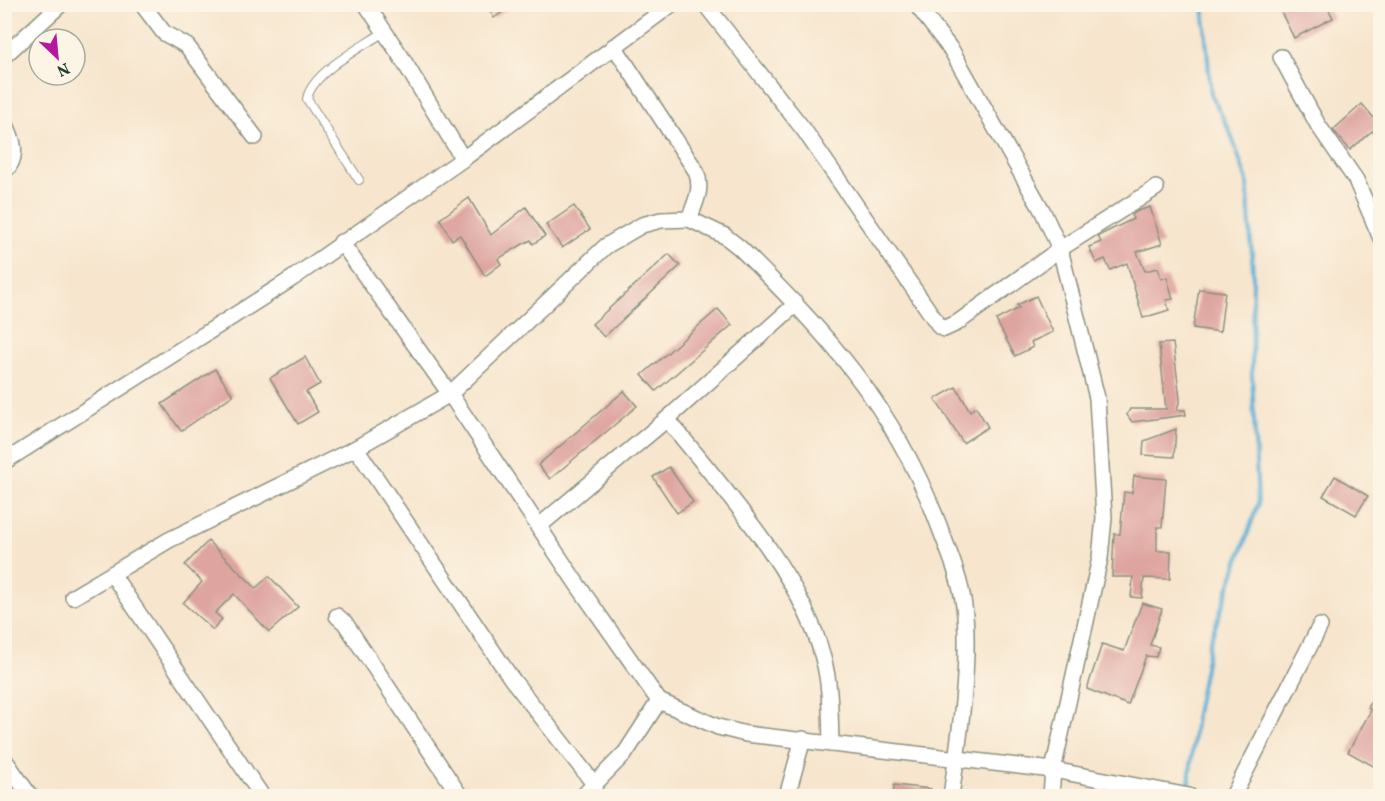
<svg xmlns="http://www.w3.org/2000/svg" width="1385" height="801" font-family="Vollkorn,serif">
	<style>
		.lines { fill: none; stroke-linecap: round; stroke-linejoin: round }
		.stream { stroke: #5aadd5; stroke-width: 4 }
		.building { fill: #dea4a0 }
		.service-casing { stroke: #8b9180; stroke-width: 10 }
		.minor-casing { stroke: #8b9180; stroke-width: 18 }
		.service { stroke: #fff; stroke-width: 8 }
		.minor { stroke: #fff; stroke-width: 15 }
	</style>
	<rect width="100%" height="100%" fill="#fcf5e5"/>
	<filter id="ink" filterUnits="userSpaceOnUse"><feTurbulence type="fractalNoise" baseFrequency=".0167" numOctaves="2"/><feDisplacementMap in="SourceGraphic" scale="12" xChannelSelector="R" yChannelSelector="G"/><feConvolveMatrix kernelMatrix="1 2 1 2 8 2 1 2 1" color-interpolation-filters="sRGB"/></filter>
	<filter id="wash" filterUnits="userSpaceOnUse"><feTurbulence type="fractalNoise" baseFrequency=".008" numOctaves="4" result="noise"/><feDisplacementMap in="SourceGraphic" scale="24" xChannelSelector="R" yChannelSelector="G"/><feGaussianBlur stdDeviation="1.35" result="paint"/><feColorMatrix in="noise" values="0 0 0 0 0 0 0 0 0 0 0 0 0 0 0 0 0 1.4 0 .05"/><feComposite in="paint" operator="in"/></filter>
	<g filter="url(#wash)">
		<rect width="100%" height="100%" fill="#f7e5cd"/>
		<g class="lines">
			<path class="stream" d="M1188,793l8,-79 14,-73 48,-137 -6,-129 1,-104 -6,-90 -17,-49 -19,-38 -8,-90"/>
		</g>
		<g id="blocks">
			<g class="building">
				<path d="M486,4h28l-20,14z"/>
				<path d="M1277,4h49l7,14 -39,20z"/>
				<path d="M1362,104l18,21v15l-8,-9 -22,19 -17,-20z"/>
				<path d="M469,198l22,37 35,-28 19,29 -12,8 -2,-4 -8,4 -25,15 3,5 -16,12 -25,-41 -8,5 -12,-21z"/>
				<path d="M574,206l16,23 -28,19 -16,-23z"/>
				<path d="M1150,207l12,37 -25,8 8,19 13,-3 3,11 6,-2 6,22 -7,1 3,10 -26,8 -16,-55 -17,7 -5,-11 -9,4 -7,-16 12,-5 -3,-6 35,-17 -1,-4 6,-4z"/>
				<path d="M669,254l11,12 -76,71 -12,-13z"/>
				<path d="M1199,289l26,3 -5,40 -27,-4z"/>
				<path d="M1036,296l17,36 -22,10 2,5 -18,9 -19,-36 23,-12 -2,-3z"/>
				<path d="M718,309l14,16 -76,66 -14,-16z"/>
				<path d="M1173,343l7,56 -3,11h8l1,5 -54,7 -5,-7 3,-6h36l-7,-65z"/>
				<path d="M305,357l15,27 -14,8 12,20 -20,12 -28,-46z"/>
				<path d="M215,369l18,26 -52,36 -19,-27z"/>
				<path d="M956,387l14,24 6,-4 12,20 -25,16 -28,-44z"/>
				<path d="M624,391l13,15 -87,73 -12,-14z"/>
				<path d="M1176,429l-2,28 -31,-2 1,-14z"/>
				<path d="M669,467l24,35 -16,11 -24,-36z"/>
				<path d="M1134,476l32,3 -4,48h-5v24h14l-1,28 -26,-1 -2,20 -11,-1 2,-20h-21l2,-43h6l4,-42 8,1z"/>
				<path d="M1335,476l33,20 -12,19 -33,-19z"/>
				<path d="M208,541l48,47 13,-12 29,31 -29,25 -35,-38 -19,19 7,6 -9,11 -30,-27 19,-21 -17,-17z"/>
				<path d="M1142,603l20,6 -12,36 9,2 -3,10 -10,-1 -18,49 -41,-16 15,-45 22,7z"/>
				<path d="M1380,685v77l-3,6 -29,-16 23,-42 -3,-2z"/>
				<path d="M894,785l37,4 -1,7h-37z"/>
			</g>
		</g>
	</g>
	<g filter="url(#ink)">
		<use href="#blocks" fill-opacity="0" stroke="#8b9180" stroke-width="1.5"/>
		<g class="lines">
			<defs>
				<path id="service" d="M359,180l-52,-81c5,-27 55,-52 77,-67"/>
				<g id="minor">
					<path d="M142,4l22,29 23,13 68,91"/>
					<path d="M366,4l34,51 63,104"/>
					<path d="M705,4l99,126 136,197 4,2 13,-6 103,-74 96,-61"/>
					<path d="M916,4l36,47 91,161 17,37 37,149 7,120 -4,40 -47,212 -2,26"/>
					<path d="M614,46l82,125c7,18 0,30 -7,48l36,17 15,12c88,87 153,157 198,275 10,27 22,54 26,83 7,54 -5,135 -13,190"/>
					<path d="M4,56l57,-52"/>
					<path d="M1281,57l37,68 38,55 24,56"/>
					<path d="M4,121c9,17 16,36 0,51"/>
					<path d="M341,242l109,152 127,190 82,117 59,26 28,7 307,36 136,26"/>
					<path d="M667,419c54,67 135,155 156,239 8,28 7,57 8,86"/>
					<path d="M356,448l155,230 84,107"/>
					<path d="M4,462l289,-184 170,-119 209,-155"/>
					<path d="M538,527l129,-108 129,-115"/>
					<path d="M112,574l150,222"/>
					<path d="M73,597l96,-57 187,-92 94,-54 156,-148 36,-21 19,-5 28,-1"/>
					<path d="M337,616l8,7 115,173"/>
					<path d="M4,759l26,37"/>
					<path d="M583,796l43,-44 33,-51"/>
					<path d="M787,796l16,-57"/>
					<path d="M1233,796l87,-170"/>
				</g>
			</defs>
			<use href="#service" class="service-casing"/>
			<use href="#minor" class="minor-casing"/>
			<use href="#service" class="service"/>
			<use href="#minor" class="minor"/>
		</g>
	</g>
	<rect width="1385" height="801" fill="none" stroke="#fcf5e5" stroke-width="24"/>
	<g transform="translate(57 57) rotate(154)"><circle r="28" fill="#fcf5e5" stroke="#a4ab9e" stroke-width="1.5"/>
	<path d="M0-4.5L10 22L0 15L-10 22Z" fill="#b5179e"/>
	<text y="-9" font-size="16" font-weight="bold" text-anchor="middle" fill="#1f3d34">N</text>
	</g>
</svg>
